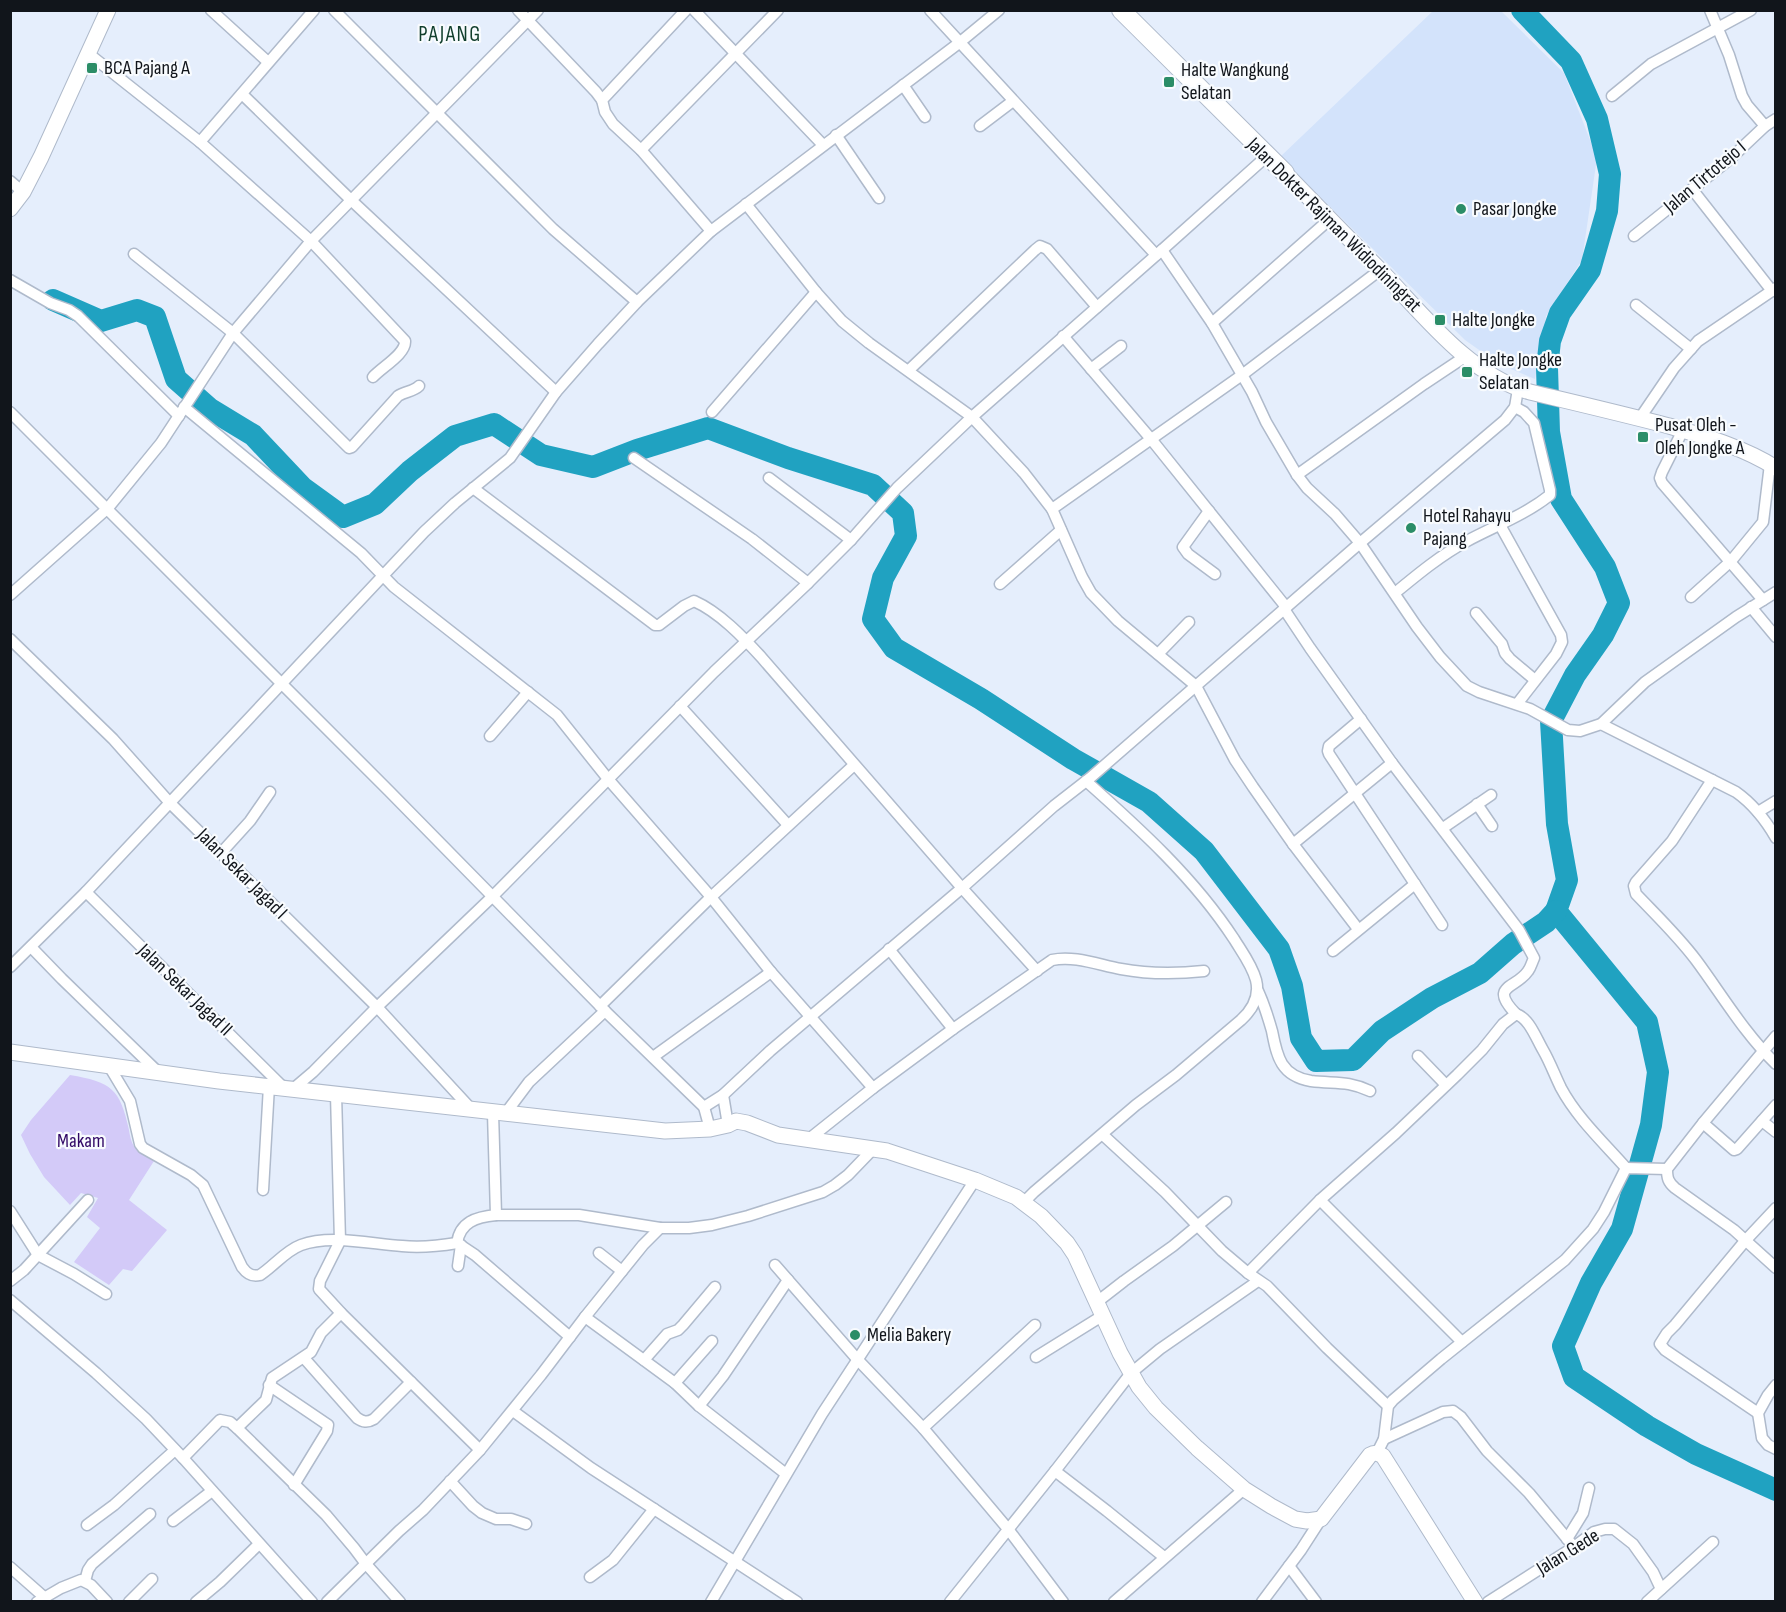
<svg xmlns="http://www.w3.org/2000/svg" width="1786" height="1612" font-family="'Sofia Sans Condensed',sans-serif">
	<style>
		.built { fill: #d3e3fb }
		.green { fill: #d3caf8 }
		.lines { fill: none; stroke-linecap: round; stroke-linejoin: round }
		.river { stroke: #20a2c1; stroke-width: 22 }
		.street-casing { stroke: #afbacb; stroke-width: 13 }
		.secondary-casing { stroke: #afbacb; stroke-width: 17 }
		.primary-casing { stroke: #afbacb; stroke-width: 20 }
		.street { stroke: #fff; stroke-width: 10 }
		.secondary { stroke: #fff; stroke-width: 15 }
		.primary { stroke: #fff; stroke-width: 18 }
		.poi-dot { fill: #2b8d67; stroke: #f8fbfe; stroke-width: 2 }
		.labels { text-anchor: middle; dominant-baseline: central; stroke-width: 4.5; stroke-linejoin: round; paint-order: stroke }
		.poi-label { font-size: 20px; fill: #11151b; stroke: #f8fbfe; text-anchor: start }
		.street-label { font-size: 20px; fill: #11151b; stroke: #f8fbfe }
		.park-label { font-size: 20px; fill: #310866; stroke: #f8fbfe }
		.quarter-label { font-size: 22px; letter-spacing: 1.5px; fill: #103e2c; stroke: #f8fbfe }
	</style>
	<rect width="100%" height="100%" fill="#e5eefc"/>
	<path class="built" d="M1433,11h68l63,62 33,85 -15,102 -36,56 -11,63 -36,-15 -34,-24 -185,-183z"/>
	<path class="green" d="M70,1075c41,7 50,13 59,55 1,7 3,16 9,21 4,4 11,7 16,10l-25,39 38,30 -35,41 -9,-2 -14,16 -35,-23 26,-34 -13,-11 11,-19 -17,-5 -11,12 -26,-28 -14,-23 -9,-19 10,-15z"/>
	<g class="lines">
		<g class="river">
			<path d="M1522,10l49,51 26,58 13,55 -3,37 -17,59 -30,43 -10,28 -3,27 2,64 12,67 44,68 14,36 -16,32 -28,40 -24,46 6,103 10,56 -11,31 91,111 11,50 -7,53 -29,104 -31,54 -28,63 11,31 73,49 49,28 80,36"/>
			<path d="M53,300l48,21 36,-11 18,7 21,62 34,30 43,26 50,53 40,29 32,-13 35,-33 45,-35 39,-12 47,31 52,12 44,-17 71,-22 80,30 85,27 30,28 3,23 -23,42 -10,41 21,29 87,51 92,60 76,43 55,49 75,98 13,37 9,52 15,23 37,-1 29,-29 50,-33 48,-25 33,-29 33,-22 10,-11"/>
		</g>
		<defs>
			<g id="street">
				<path d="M211,10l57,52"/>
				<path d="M334,10l219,219 84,73"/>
				<path d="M518,10l78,82 6,8"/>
				<path d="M686,10l-84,90 3,12 8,12 28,26 70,81"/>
				<path d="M694,10l129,135"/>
				<path d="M930,10l226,245"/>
				<path d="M1710,10l19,45 13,41 5,9 18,21"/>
				<path d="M89,54l111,88 111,99 94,100c1,13 -23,26 -32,36"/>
				<path d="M903,85l22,32"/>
				<path d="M242,94l109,106 205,192"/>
				<path d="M1612,96l39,-32 100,-54"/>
				<path d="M980,126l33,-25"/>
				<path d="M836,135l43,63"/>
				<path d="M200,142l114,-132"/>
				<path d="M641,150l137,-140"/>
				<path d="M10,181l13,11"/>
				<path d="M1692,189l80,102"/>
				<path d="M746,204l70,88 26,29 27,22 103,74 52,56 28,36 30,68 9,16 27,28 78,65 39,74 18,27 40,57 65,85"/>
				<path d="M1634,236l96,-77 35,-33 11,-7"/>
				<path d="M1162,250l50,73 40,69 14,30 31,53 10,13 28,26 25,29 57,84 23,30 27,29 12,6 51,17 38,21 12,1 21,-7 44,-42 91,-65 40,-25"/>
				<path d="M134,254l99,79 116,115 3,-1 46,-51c7,-5 15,-4 21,-10"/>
				<path d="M10,280l40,23 19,7 9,6 101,100"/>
				<path d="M1636,305l55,44"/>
				<path d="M1212,323l118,-104"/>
				<path d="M1063,336l88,103 135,168"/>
				<path d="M1091,369l30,-23"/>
				<path d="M909,370l126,-120 5,-4 7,3 50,58"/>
				<path d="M184,407l177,146 33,34 163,128 51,64 103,118 60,75 102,116"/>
				<path d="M10,412l379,379 216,220 99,96 6,22"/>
				<path d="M712,412l104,-120"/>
				<path d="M1640,418l34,-50 24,-27 78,-53"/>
				<path d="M1683,430l-21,42 -2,6 2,5 101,117"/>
				<path d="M634,458l118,81 56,44"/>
				<path d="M1297,475l127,-91 42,-28"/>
				<path d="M769,478l82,62"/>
				<path d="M473,488l182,137h4l25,-19 10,-5c25,11 49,36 68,57l200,230 75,83"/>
				<path d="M1052,509l190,-134 138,-105"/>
				<path d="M1209,511l-26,36 5,7 27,20"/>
				<path d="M1500,525l61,110 1,7 -6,12 -39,50"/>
				<path d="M1000,584l61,-54"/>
				<path d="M1395,593c23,-19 46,-38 72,-52 28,-15 58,-26 83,-46v-5l-16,-67 -10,-11 -9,-5"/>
				<path d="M10,595l98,-87 53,-65 72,-110 78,-92 227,-231"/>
				<path d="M1691,597l40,-36 32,-39 7,-58"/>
				<path d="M1751,607l25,30"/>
				<path d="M1284,609l26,39 82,115 127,167 15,28c-2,4 -3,9 -6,13 -12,18 -40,14 -12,43"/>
				<path d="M1476,613l26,31 3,9 5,6 25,21"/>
				<path d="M10,639l103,100 57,64 207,204 95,103"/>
				<path d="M1158,654l31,-32"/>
				<path d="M680,706l108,119"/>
				<path d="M1361,719l-32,27 -1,5 1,3 113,171"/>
				<path d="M1601,724l135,68c17,12 29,27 40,46"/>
				<path d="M490,736l38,-44"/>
				<path d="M1712,780l-40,61 -36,41 -2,4 2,8c20,21 42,42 60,66 26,35 48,73 80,104"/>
				<path d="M1477,804l15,22"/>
				<path d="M1758,812l18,-11"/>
				<path d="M1443,828l48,-33"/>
				<path d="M1293,844l99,-81"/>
				<path d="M221,853l29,-32 20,-29"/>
				<path d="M86,892l198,196"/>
				<path d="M31,947l31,32 97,94"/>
				<path d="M889,949l64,80"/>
				<path d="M1333,951l82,-67"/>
				<path d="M10,967l76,-75 338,-360 31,-29 55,-45 46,-66 42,-48 39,-42 74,-71 248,-188 40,-33"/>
				<path d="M1258,991c6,13 10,26 14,40 5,26 9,45 39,50 23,3 36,-1 59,10"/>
				<path d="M600,1006l111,-109 143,-132"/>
				<path d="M1776,1036l-73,87 -36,46c0,9 1,13 8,19l59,42 42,38"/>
				<path d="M1418,1056l28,29"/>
				<path d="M653,1057l118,-85"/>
				<path d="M109,1066l21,35 10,43 3,4 48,27 12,10 39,82c5,7 10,10 18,8 14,-9 25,-24 41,-30 29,-11 70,-1 101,1 19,2 37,0 55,-3"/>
				<path d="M293,1089l20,-17 64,-65 116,-111 221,-224 94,-89 43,-43 46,-52 75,-71 190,-167 105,-94"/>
				<path d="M336,1094l4,147 -20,40 -1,8 22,24 139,137"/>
				<path d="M723,1095l5,30"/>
				<path d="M704,1107l19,-12 47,-44 192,-163 92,-82 36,-28 270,-235 145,-123 10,-13 3,-18"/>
				<path d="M493,1113l3,102c-20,2 -36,7 -39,28l18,12 95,82"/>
				<path d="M505,1114l24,-32 76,-71"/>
				<path d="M1762,1121l14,11"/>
				<path d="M1703,1123l31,27 3,-1 39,-44"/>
				<path d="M1103,1135l62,57 57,59 26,22"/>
				<path d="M809,1139l64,-51 80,-59 99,-69c22,-5 47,5 69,9 27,5 56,5 83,2"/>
				<path d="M263,1190l6,-104"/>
				<path d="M1320,1200l142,142"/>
				<path d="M1024,1202l10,-10 102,-87 40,-30 65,-55c12,-11 19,-24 15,-40 -4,-15 -14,-28 -22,-41 -40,-61 -94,-110 -148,-158"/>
				<path d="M10,1211l28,44 36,19 32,20"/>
				<path d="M496,1215h83l81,13"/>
				<path d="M599,1253l23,18"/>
				<path d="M775,1265l82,94 66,69 85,101 55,73"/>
				<path d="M458,1266l3,-21"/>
				<path d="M10,1281l14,-11 64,-70"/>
				<path d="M10,1300l86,73 50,46 37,39 129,144"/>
				<path d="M1097,1302l27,-21 49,-35 53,-44"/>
				<path d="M585,1317l90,66 24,23 87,68"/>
				<path d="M1036,1357l66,-41"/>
				<path d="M304,1358l53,60c6,4 10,5 17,1l37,-37"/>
				<path d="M644,1360l23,-26 11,-4 5,-5 32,-38"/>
				<path d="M675,1383l37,-42"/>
				<path d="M269,1385l59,40 -1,6 -33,54"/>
				<path d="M1776,1385l-8,10 -10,18 4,25 6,7 8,4"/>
				<path d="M699,1406l24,-30 65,-96"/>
				<path d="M1388,1406l-61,-58 -60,-62 -19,-13 72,-73 76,-67 61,-58 25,-25 21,-26 13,-10c13,4 20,24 27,36 7,12 12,26 18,38 16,30 43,55 65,80"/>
				<path d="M513,1411l78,57 206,134"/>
				<path d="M1758,1413l-93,-63 -5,-6 7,-11 8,-8 70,-84 31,-33"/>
				<path d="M237,1428l29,-28 6,-22 39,-26 10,-19 20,-20"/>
				<path d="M923,1428l112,-103"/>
				<path d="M1384,1439l59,-27 10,-1 8,6 26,34 42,42 45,54"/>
				<path d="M1377,1453l7,-14 4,-33 5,-6 48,-41 124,-99 28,-31 11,-17 22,-44 41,1"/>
				<path d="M183,1458l37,-38 10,2 7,6 89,87 28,33 12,16 34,38"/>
				<path d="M1055,1471l52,40 57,46"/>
				<path d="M450,1481l23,25 9,7 14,6h15l15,5"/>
				<path d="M173,1521l39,-30"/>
				<path d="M87,1525l27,-20 61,-55"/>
				<path d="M1567,1539l16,-26 6,-25"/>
				<path d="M1289,1566l27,36"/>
				<path d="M10,1567l34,30"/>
				<path d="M590,1577l23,-17 41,-51"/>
				<path d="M85,1581l3,-11 4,-6 58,-50"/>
				<path d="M37,1602l24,-14 20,-8 10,5 16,17"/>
				<path d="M129,1602l23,-23"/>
				<path d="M196,1602l24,-20 39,-38"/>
				<path d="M327,1602l72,-71 24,-21 57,-60 61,-75 44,-58 58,-72 17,-17h29l23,-3 36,-9 75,-24 12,-7 13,-10 26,-27"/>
				<path d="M711,1602l111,-188 153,-234"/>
				<path d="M950,1602l105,-131 76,-98 29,-24 98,-68"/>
				<path d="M1114,1602l130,-113"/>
				<path d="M1262,1602l39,-52 20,-31"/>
				<path d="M1488,1602l86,-55 20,-15 11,-3h9l19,15 20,28 8,17"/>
				<path d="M1647,1602l66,-60"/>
			</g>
			<g id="secondary">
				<path d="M1285,173c33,34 66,68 100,102 40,42 87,102 145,117 46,11 93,22 139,34 37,11 74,21 107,42"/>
				<path d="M10,209l13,-17 18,-35 67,-147"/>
				<path d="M10,1052l209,29 446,50 45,-2 18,-4 8,-4 11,2 31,12 109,16 88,29 41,17 25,19 26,27 8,12 45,98 19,34 17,21 41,40 47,41 27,17 24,13 12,2 14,-2 49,-64c5,-3 8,-2 13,1l92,146"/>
			</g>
			<path id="primary" d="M1121,10l164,163"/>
		</defs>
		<use href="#street" class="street-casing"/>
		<use href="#secondary" class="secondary-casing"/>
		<use href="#primary" class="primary-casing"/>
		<use href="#street" class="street"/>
		<use href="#secondary" class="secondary"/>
		<use href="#primary" class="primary"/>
	</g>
	<g class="poi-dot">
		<rect x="86" y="62" width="12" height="12" rx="3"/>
		<rect x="1163" y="76" width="12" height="12" rx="3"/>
		<circle cx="1461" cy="209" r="6"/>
		<rect x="1434" y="314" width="12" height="12" rx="3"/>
		<rect x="1461" y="366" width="12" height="12" rx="3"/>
		<rect x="1637" y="431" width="12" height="12" rx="3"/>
		<circle cx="1411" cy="528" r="6"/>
		<circle cx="855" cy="1335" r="6"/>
	</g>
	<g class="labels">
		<g class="poi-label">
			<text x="104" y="68">BCA Pajang A</text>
			<text x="1181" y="70">Halte Wangkung<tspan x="1181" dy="23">Selatan</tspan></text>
			<text x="1473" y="209">Pasar Jongke</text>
			<text x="1452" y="320">Halte Jongke</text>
			<text x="1479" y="360">Halte Jongke<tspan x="1479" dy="23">Selatan</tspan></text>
			<text x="1655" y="425">Pusat Oleh -<tspan x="1655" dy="23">Oleh Jongke A</tspan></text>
			<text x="1423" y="516">Hotel Rahayu<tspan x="1423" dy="23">Pajang</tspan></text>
			<text x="867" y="1335">Melia Bakery</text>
		</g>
		<g class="street-label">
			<text transform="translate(1705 177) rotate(-40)">Jalan Tirtotejo I</text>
			<text transform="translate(1334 225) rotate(45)">Jalan Dokter Rajiman Widiodiningrat</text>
			<text transform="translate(242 874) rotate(45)">Jalan Sekar Jagad I</text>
			<text transform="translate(185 990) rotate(44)">Jalan Sekar Jagad II</text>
			<text transform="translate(1568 1552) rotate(-32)">Jalan Gede</text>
		</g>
		<g class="park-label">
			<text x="81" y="1141">Makam</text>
		</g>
		<g class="quarter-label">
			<text x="450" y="34">PAJANG</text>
		</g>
	</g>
	<rect width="1786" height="1612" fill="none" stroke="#11151b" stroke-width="24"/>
</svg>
